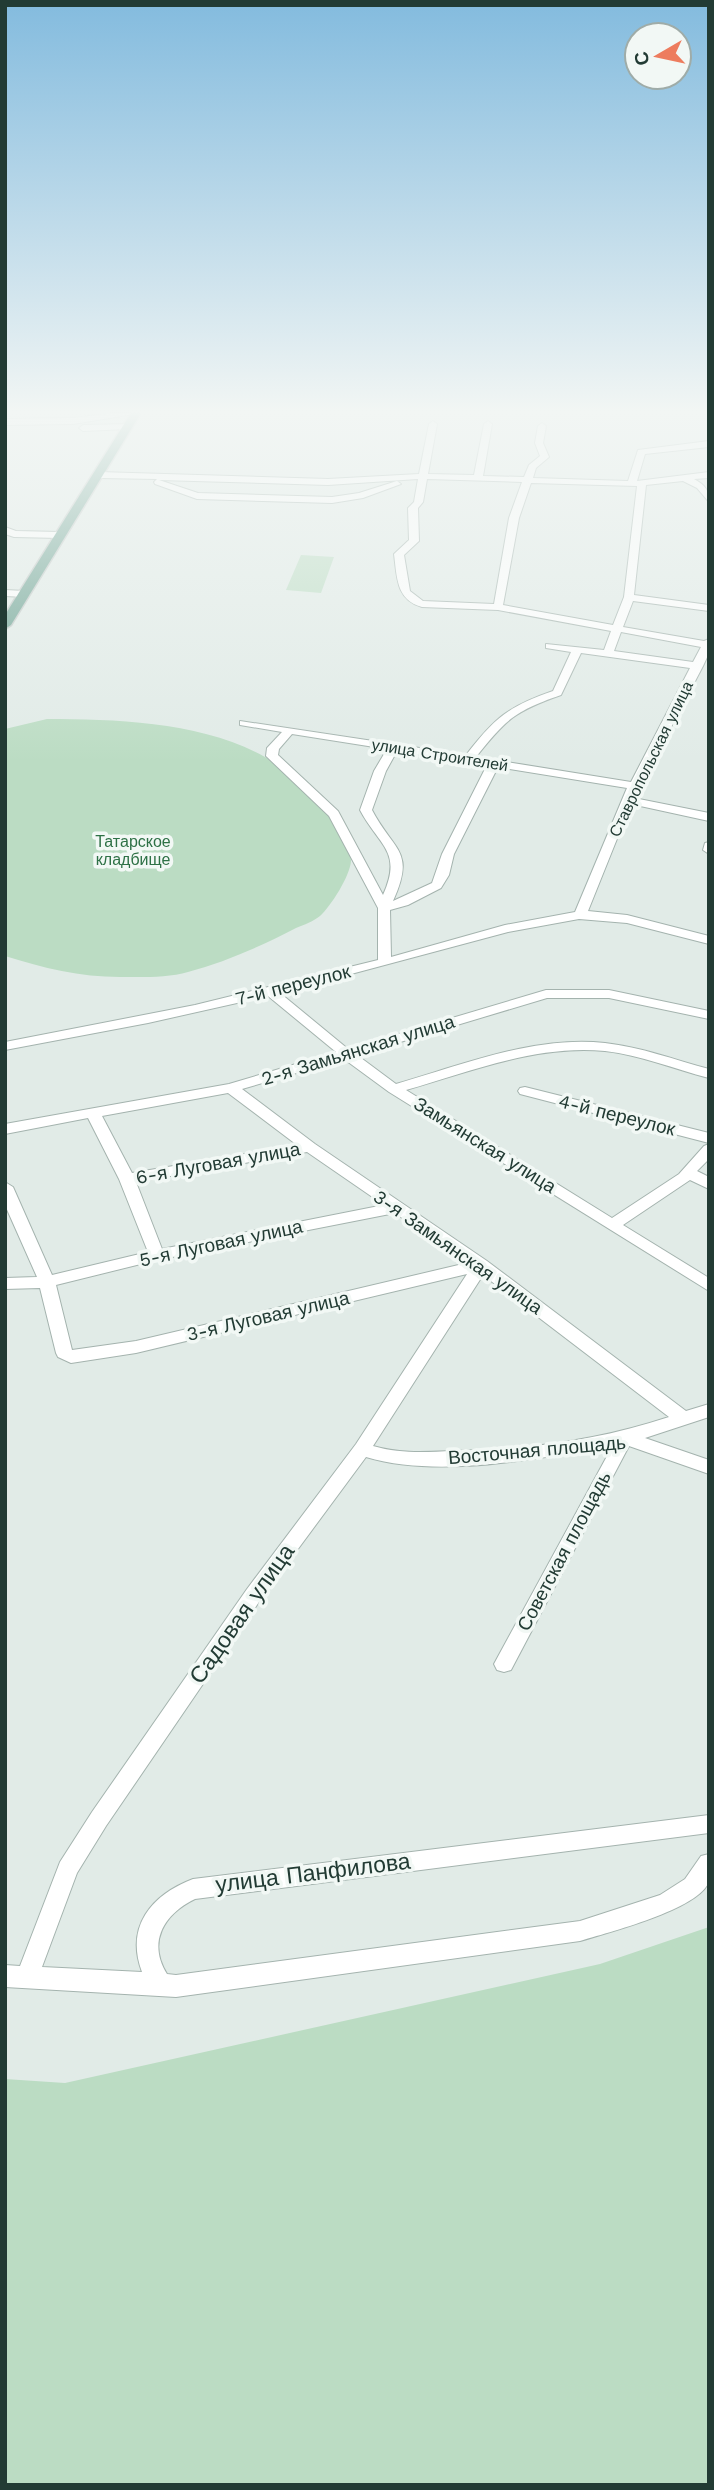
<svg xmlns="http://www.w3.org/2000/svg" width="714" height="2490" font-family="'Work Sans',sans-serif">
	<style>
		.green { fill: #bbdcc3 }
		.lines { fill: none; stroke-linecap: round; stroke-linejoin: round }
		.minor-casing { stroke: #a4b3ae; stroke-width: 2 }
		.major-casing { stroke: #c1c8c6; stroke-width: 3 }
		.minor { fill: #fff; fill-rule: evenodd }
		.major { fill: #689f8f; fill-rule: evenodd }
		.labels { text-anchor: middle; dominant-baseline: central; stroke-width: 7; stroke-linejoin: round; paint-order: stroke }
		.far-street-label { font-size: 16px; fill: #223b34; stroke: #f2f8f5 }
		.far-park-label { font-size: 16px; fill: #2e7146; stroke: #f2f8f5 }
		.street-label { font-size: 19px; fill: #223b34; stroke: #f2f8f5 }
		.near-street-label { font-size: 23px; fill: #223b34; stroke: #f2f8f5 }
	</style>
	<rect width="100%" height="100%" fill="#e1ebe7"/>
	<g class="green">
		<path d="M301,555l33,2 -13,36 -35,-3z"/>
		<path d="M47,719c70,0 156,3 218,38 19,11 36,29 52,45 14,13 34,38 34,59 -1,15 -20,45 -31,55 -6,5 -16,9 -24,12 -34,18 -71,34 -108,44 -20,6 -47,5 -68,5 -40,0 -77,-9 -115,-21v-227z"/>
		<path d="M709,1927v558h-704v-406l60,4 535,-119z"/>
	</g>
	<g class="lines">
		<defs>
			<g id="minor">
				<path d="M114,413h26l-67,11 -68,1v-6l68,-1z"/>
				<path d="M433,421l4,3 -9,50 46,1 10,-51 4,-3 4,3 -9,52 41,1 5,-12 11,-9 -5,-13 3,-17 4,-3 4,3 -3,17 6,14 -13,11 -3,10 95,3 10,-31 71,-9v6l-64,7 -8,27 72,-9v6l-15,1c11,6 15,11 15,23l-12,-14 -14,-7 -37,4 -12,110 75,10v6l-76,-10 -10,26 81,14 5,-2v14l-6,13 -69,132 75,15v8l-78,-17 -43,107 39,4 82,21v8l-82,-21 -48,-4 -71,13 -228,61 68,56 198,-59h63l100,21v8l-100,-21h-62l-190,57 39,29c66,-19 140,-49 209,-41 36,4 70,17 104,26v9c-35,-9 -68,-23 -104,-27 -67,-7 -136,21 -199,39l206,128 67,-44 25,-28 5,-2v15l-12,12 12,6v12l-19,-9 -67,45 86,53v13l-320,-199 -45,-33 -102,30 73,55 172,117 199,150 23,-7v13l-64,21 64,22v14l-80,-28 -118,224 -7,2 -7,-2 -3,-6 118,-217c-76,11 -172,32 -246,10l-105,142 -155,227 -29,47 -35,94 100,5c-17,-45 9,-77 51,-93l516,-64v18l-514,66c-31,15 -48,43 -28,75l9,1 404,-54 80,-26 25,-16 16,-23 8,-2c0,8 2,19 0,27 -8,28 -103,52 -129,60l-404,56 -171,-10v-22l15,1 40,-104 32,-50 155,-223 109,-145 111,-170 -331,79 -65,10 -13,-6 -2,-4 -16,-65 -35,1v-11l32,-1 -32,-72v-23l8,5 39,88 96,-23 -29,-73 -31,-61 -83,16v-10l224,-40 107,-32 -68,-56 -120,27 -143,27v-8l190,-37 183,-45v-52l-49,-92 -63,-60 1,-8 15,-16 -42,-7v-4l226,34c29,-37 41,-48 87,-64l18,-39 -25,-4v-4l58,6 7,-19 -113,-21 -76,-3c-26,-7 -25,-30 -28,-53l15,-14 -1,-32 6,-6 4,-23 -90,6 -169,-5 39,13 134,4 27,-4 38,-12 4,3 -38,14 -31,5 -135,-4 -42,-15 -1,-2 3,-3 -58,-1 -4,-3 4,-3 229,7 91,-5 10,-50zM427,479l95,3 -13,36 -15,86 -71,-3 -13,-10 -6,-36 15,-14 -1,-33 5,-6zM531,483l106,3 -13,111 -11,28 -110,-20 16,-87zM621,632l80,15 -8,15 -79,-11zM581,653l109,15 -59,114 -155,-25c30,-38 39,-46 85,-62zM292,734l95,15 -13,22 -14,39c19,36 43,41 23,85l-45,-84 -60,-56 1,-6zM397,751l90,14 -45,89 -10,29 -39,18c23,-51 1,-49 -21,-91l14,-39zM498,767l129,21 -52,124 -70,13 -114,32 -1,-47 18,-5 33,-17 8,-13 5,-21zM228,1093l69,52 -165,28 -30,-57zM307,1152l77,53 -222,44 -26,-67zM395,1213l72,50 -331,78 -64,9 -16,-65 101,-25zM483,1275l186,142c-69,23 -143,33 -216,34 -27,1 -53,3 -80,-5z"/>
				<path d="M132,424l1,2 -4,3 -46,2 -4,-3 4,-3z"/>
				<path d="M5,527l11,4 44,1 5,3 -5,3 -46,-1 -9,-3z"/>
				<path d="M5,590l20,1 5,3 -5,3 -20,-1z"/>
				<path d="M709,842v12l-6,-4 2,-7z"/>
				<path d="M525,1087l184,46v10l-189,-49 -2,-3 2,-3z"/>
			</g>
			<path id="major" d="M131,413h10l-130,212 -6,4v-14z"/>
		</defs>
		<use href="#minor" class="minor-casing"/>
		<use href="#major" class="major-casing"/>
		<use href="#minor" class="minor"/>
		<use href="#major" class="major"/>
	</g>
	<linearGradient id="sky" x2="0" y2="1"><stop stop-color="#83bbde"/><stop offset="0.54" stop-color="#f2f6f4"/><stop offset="1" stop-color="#f2f6f4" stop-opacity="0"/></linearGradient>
	<rect width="714" height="762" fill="url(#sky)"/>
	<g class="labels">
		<g class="far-street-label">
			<text transform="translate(440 755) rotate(9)">улица Строителей</text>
			<text transform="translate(651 759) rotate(-64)">Ставропольская улица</text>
		</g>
		<g class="far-park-label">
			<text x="133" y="841">Татарское<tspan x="133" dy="18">кладбище</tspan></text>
		</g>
		<g class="street-label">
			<text transform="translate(293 985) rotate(-14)">7-й переулок</text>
			<text transform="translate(358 1050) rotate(-17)">2-я Замьянская улица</text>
			<text transform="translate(617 1115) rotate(14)">4-й переулок</text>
			<text transform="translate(485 1145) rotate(32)">Замьянская улица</text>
			<text transform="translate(218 1163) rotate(-10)">6-я Луговая улица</text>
			<text transform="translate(221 1243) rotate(-12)">5-я Луговая улица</text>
			<text transform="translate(458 1252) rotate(35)">3-я Замьянская улица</text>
			<text transform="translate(268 1316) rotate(-13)">3-я Луговая улица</text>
			<text transform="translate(537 1450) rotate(-5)">Восточная площадь</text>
			<text transform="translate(564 1551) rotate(-62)">Советская площадь</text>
		</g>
		<g class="near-street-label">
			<text transform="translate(242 1614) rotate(-55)">Садовая улица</text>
			<text transform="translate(313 1873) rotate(-7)">улица Панфилова</text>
		</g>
	</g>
	<rect width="714" height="2490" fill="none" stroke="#223b34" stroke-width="14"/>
	<g transform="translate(658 56) rotate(261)"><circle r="33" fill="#f2f8f5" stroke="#9faca8" stroke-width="2"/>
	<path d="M0-5L12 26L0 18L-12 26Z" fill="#ed7c5e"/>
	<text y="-10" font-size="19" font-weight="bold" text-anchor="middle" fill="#223b34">С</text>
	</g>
</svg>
